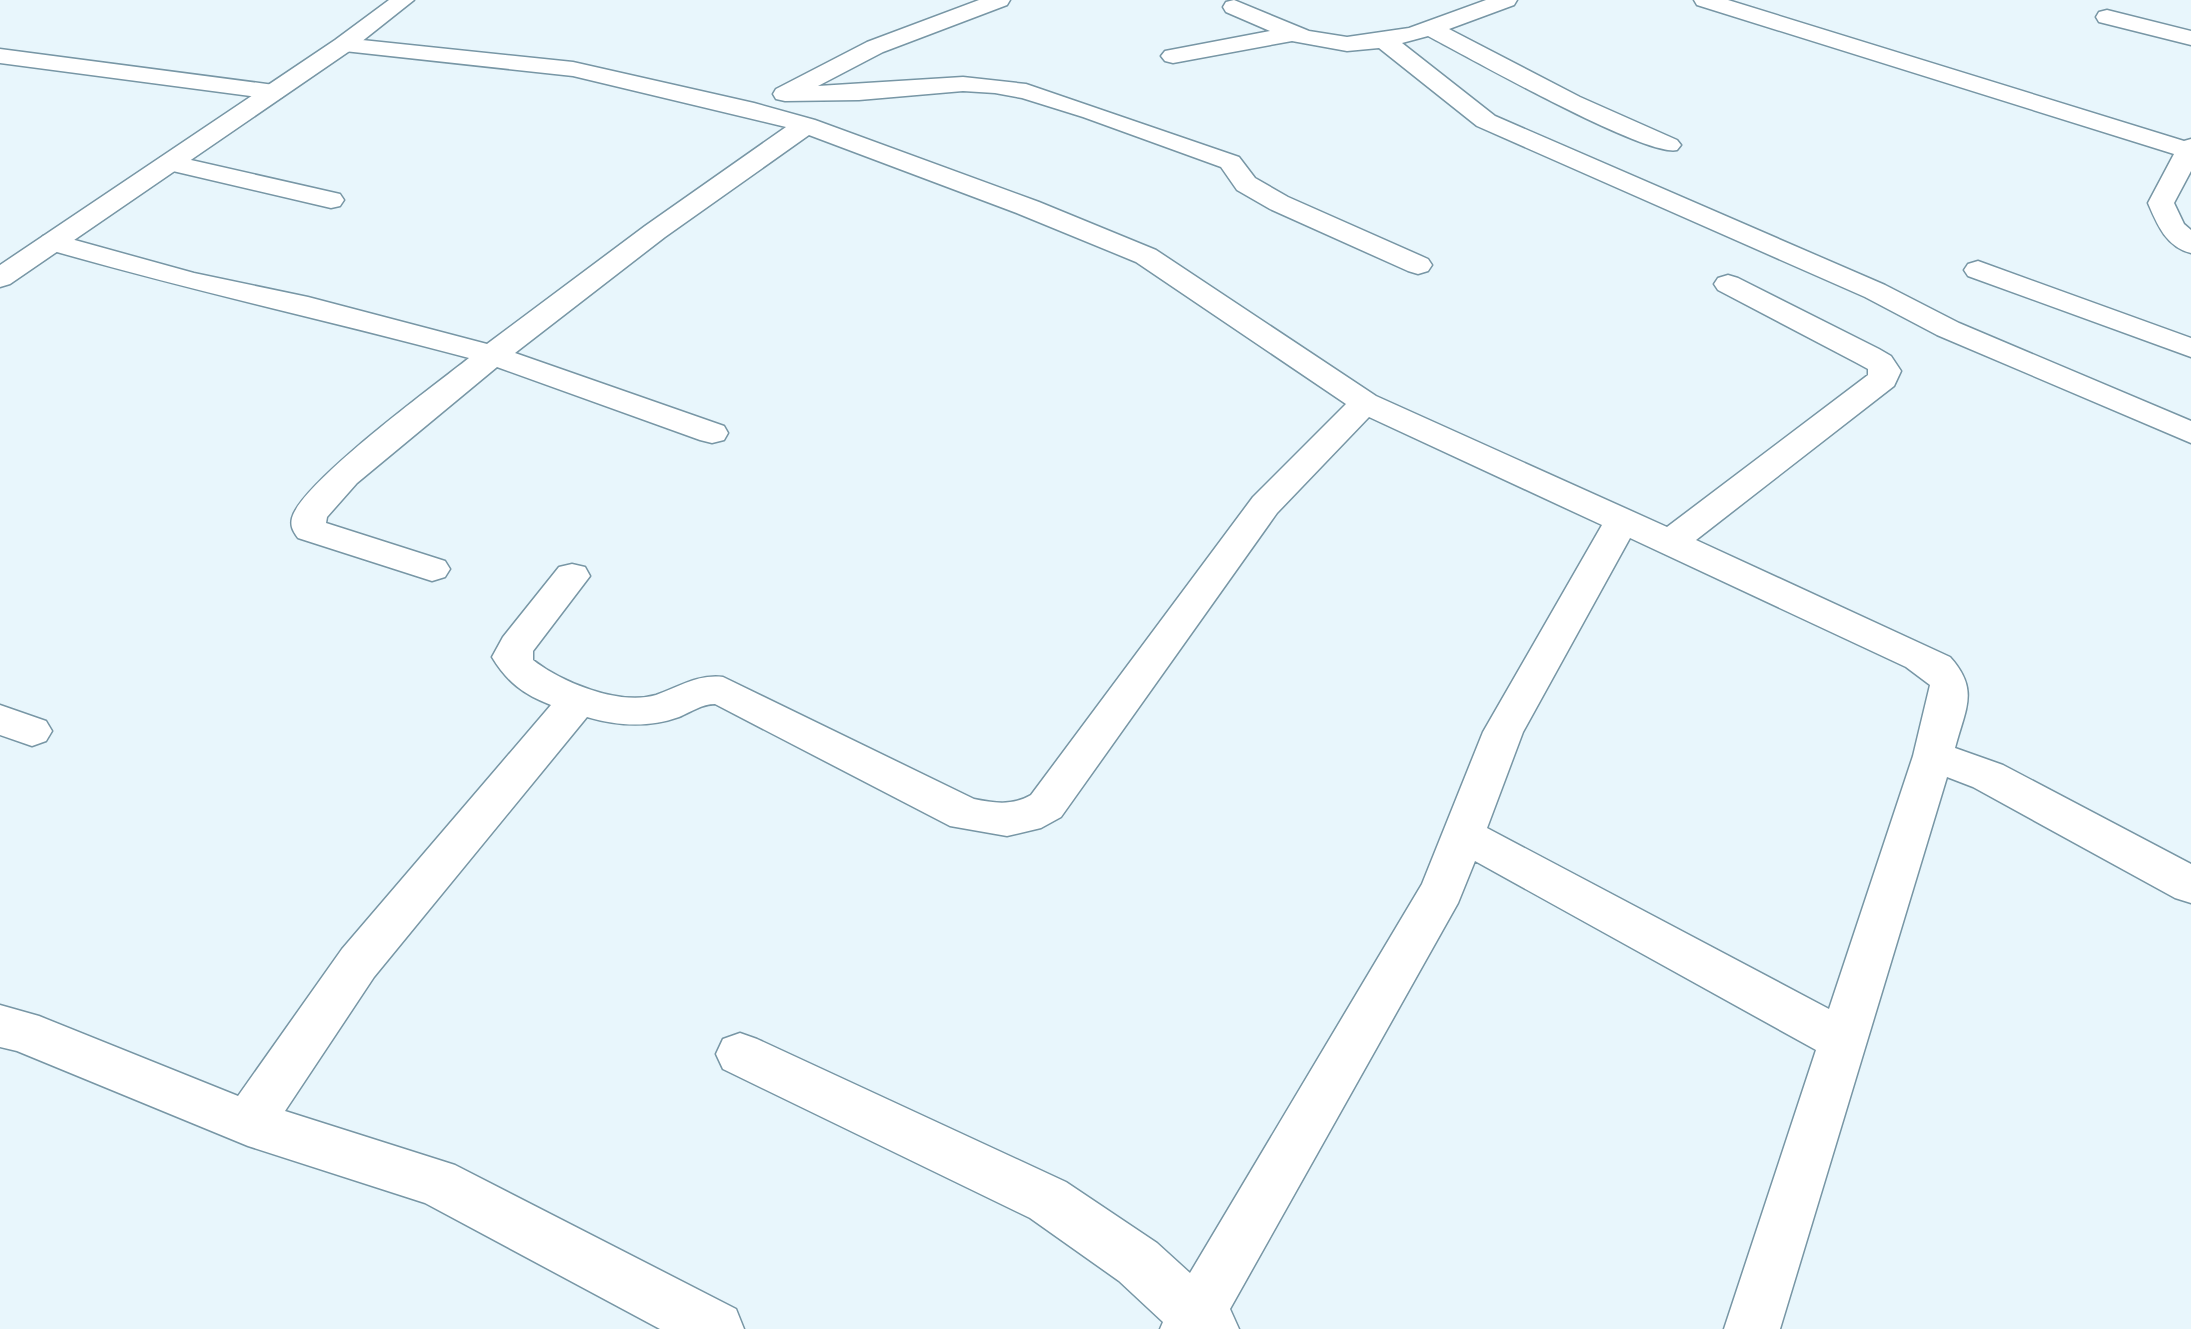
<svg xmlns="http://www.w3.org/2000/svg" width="2191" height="1329" font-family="Overpass,sans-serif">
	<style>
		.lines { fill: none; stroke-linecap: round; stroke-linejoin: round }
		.minor-casing { stroke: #7796a5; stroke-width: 3 }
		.tertiary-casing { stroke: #7796a5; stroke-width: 3 }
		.minor { fill: #fff; fill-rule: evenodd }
		.tertiary { fill: #fff; fill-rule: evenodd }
	</style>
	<rect width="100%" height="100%" fill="#e8f6fc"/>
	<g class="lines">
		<defs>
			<g id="minor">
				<path d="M979,0h31l-3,5 -124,47 -65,34 145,-9 63,7 213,73 16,21 33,19 140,62 4,6 -4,6 -10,3 -10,-3 -138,-62 -33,-19 -16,-23 -138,-50 -61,-19 -27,-5 -32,-2 -104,9 -74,1 -9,-2 -3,-5 3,-5 91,-47z"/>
				<path d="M1234,0l75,31 38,6 62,-9 77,-28h31l-3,5 -65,24 131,68 97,43 4,5 -4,5c-30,8 -211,-94 -249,-114l-26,7 93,73 390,169 74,38 232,98v22l-254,-108 -72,-38 -388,-171 -98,-78 -32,3 -55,-10 -119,22 -8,-2 -4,-5 4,-5 105,-20 -44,-19 -3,-5 3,-5z"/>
				<path d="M1694,0h34l456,141 7,-2v32l-17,32 10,21 7,6v23c-25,-6 -34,-29 -43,-50l26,-49 -477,-149z"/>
				<path d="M2107,10l84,21v14l-92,-23 -3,-5 3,-5z"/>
				<path d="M343,38l230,24 181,41 61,17 224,82 117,48 220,146 291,131 201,-152v-6l-11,-6 -139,-73 -4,-6 4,-6 10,-3 10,3 141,71 12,7 10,15 -7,15 -198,154 254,117c30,33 15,52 5,91l48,17 188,99v39l-16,-5 -202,-111 -26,-10 -167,552h-56l92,-279 -341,-189 -17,42 -228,406 9,20h-79l3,-7 -44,-41 -89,-63 -307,-149 -7,-15 7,-15 17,-6 17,6 309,143 91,61 33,30 232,-389 61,-152 119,-207 -233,-108 -92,96 -216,304 -20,11 -34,8 -57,-10 -235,-122c-13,0 -24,8 -36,13 -31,11 -61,9 -92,0l-213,260 -89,134 170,54 281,144 8,20h-84l-235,-126 -177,-57 -231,-95 -17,-4v-42l39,11 199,80 104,-147 209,-244c-27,-10 -44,-23 -59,-48l11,-20 56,-70 13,-3 13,3 5,9 -57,75v9c28,22 86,46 123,35 23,-8 41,-21 67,-18l251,122c20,4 38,7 57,-4l222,-298 93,-93 -210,-142 -117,-48 -210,-79 -144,102 -150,116 209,73 4,7 -4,7 -12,3 -12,-3 -203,-73 -140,116 -30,34 -1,6 119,38 5,8 -5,8 -13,4 -134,-43c-5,-7 -8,-12 -6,-20 9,-35 143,-133 177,-160 -142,-38 -285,-69 -426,-110l-4,-6 4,-6 10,-2 141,39 114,24 179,47 158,-118 141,-99 -213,-51 -238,-26 -3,-5zM1630,538l276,129 24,18 -17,71 -84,253 -342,-181 36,-96z"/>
				<path d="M0,49l274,36 8,2 4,5 -4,5 -8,2 -274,-36z"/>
				<path d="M169,155l171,39 4,6 -4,6 -9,2 -171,-40 -4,-5 4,-5z"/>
				<path d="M1978,261l213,77v19l-223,-81 -4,-6 4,-6z"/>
				<path d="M0,705l46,16 6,10 -6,10 -14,5 -32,-11z"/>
			</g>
			<path id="tertiary" d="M389,0h25l-63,50 -341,234 -10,3v-22l335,-225z"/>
		</defs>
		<use href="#minor" class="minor-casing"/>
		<use href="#tertiary" class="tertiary-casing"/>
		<use href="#minor" class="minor"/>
		<use href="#tertiary" class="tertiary"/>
	</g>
</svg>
